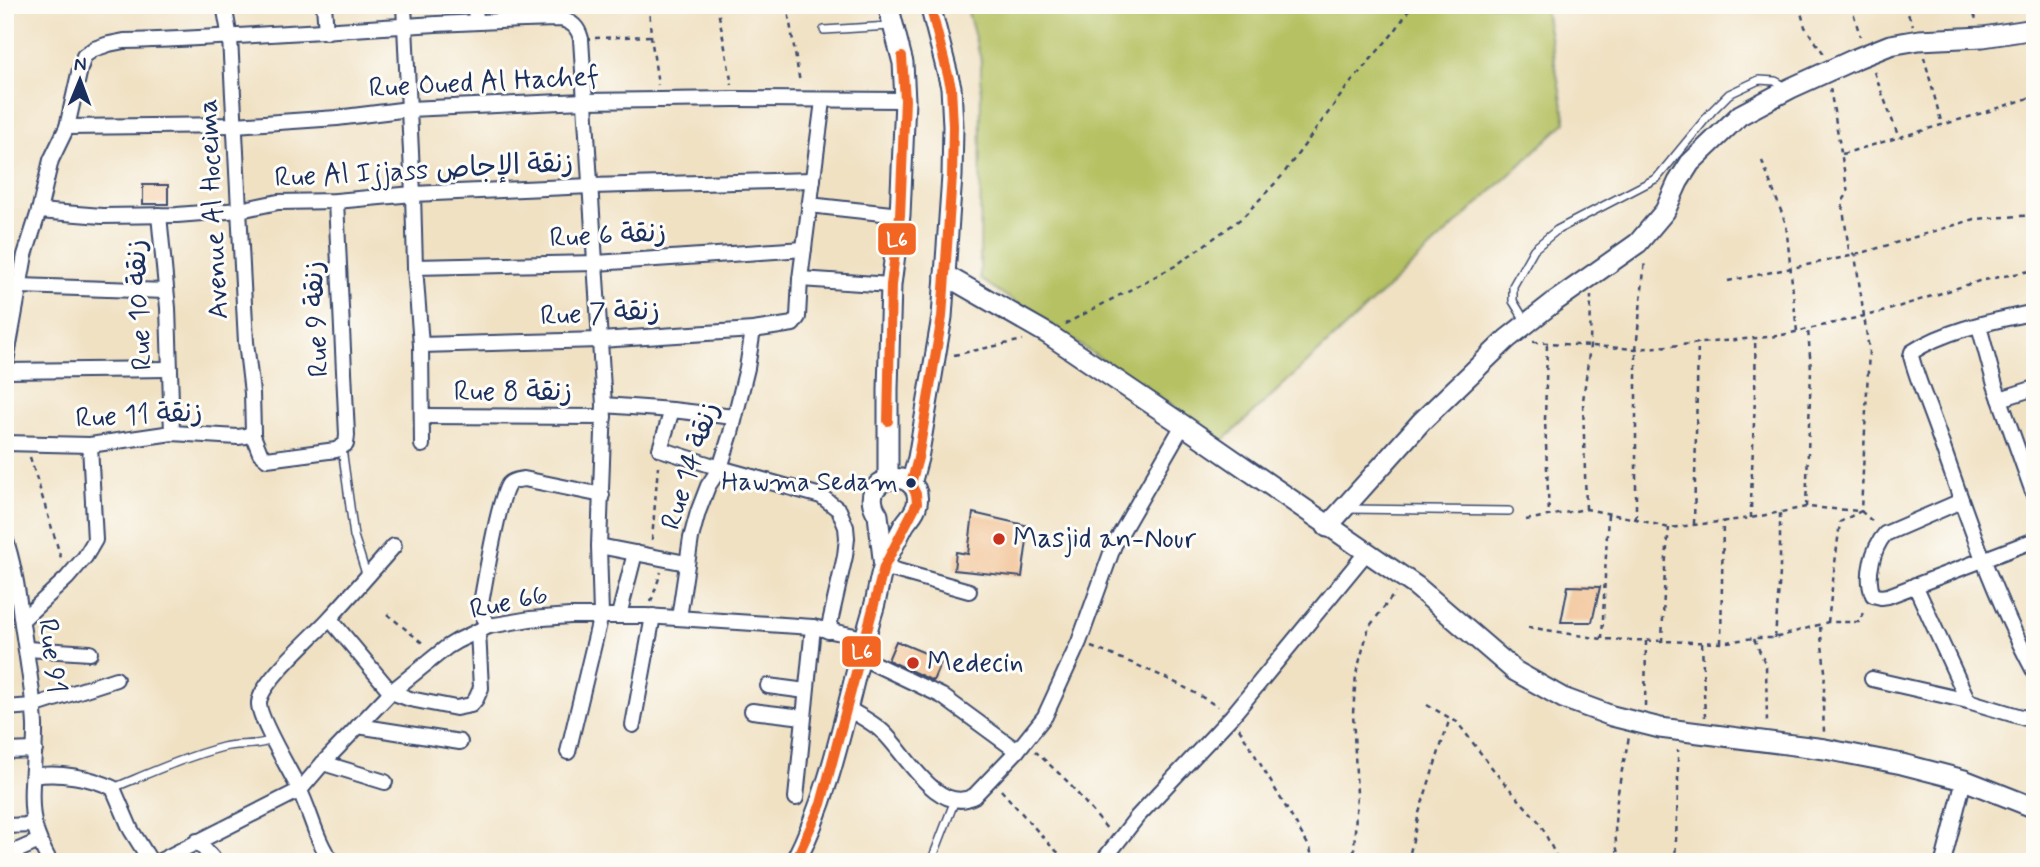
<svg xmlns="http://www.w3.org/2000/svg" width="2040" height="867" font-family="Mynerve,'Playpen Sans Arabic',sans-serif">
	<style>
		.green { fill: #b5c162; stroke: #687860; stroke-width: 2 }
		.building { fill: #efb67f }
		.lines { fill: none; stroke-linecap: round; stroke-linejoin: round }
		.lane-casing { stroke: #3b4a6d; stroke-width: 10 }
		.street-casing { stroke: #3b4a6d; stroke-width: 18 }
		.secondary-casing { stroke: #3b4a6d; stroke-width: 23 }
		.path { stroke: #3b4a6d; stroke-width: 2.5; stroke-dasharray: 5 5; stroke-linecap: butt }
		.lane { stroke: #fff; stroke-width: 7 }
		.street { stroke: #fff; stroke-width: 14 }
		.secondary { stroke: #fff; stroke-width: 19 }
		.bus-1-casing { stroke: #fdfcf7; stroke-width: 16 }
		.bus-1 { stroke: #f26522; stroke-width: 10 }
		.bus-dot { fill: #1b2f5e; stroke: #fdfcf7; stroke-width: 2.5 }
		.poi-dot { fill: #c8321e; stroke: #fdfcf7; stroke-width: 2.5 }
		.labels { text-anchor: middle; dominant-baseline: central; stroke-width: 6; stroke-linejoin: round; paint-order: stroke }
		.bus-label { font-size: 26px; fill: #1b2f5e; stroke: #fdfcf7; text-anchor: end }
		.street-label { font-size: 28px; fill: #1b2f5e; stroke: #fdfcf7 }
		.poi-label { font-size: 28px; fill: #1b2f5e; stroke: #fdfcf7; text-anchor: start }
		.line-badge { stroke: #fdfcf7; stroke-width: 2.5 }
		.badge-label { font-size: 19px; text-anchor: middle; font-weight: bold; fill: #fff }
	</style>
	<rect width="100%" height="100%" fill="#fdfcf7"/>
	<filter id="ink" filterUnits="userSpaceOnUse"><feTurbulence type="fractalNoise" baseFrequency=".0143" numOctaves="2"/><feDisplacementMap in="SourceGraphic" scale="14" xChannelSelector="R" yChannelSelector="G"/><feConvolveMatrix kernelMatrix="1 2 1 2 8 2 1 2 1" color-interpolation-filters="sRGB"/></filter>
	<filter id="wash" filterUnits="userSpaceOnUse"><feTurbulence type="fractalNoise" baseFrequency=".00686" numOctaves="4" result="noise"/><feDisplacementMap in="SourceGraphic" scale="28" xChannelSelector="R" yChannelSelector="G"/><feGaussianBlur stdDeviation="1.57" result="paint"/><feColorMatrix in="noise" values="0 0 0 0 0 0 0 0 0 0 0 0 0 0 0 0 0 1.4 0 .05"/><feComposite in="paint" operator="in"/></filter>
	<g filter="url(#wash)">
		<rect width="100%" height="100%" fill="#f0e1c3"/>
		<path class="green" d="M966,5h578l22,117 -342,318 -244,-161 1,-219z"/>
		<g id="blocks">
			<g class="building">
				<rect x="143" y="185" width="25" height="19"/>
				<path d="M973,513l56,13 -7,51 -68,-7 2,-18 12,2z"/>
				<path d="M1568,586l32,1 -8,35h-31z"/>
				<path d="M896,641l46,19 -9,21 -45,-21z"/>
			</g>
		</g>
	</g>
	<g filter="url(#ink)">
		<use href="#blocks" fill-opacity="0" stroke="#3b4a6d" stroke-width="2"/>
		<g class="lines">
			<defs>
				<g id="lane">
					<path d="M824,30l66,-4"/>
					<path d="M1526,322l-13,-21v-15l21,-37 23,-19 100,-52 55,-67 17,-17 30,-14 16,1 4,2 4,7"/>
					<path d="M342,448l12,88 13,41"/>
					<path d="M1348,509l161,2"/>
					<path d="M113,788c37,-15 72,-31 110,-41 16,-4 33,0 49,-7"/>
					<path d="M931,862l24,-62"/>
				</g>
				<g id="street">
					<path d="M324,5l2,27"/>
					<path d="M404,5l9,189 2,73 6,78 1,100"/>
					<path d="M475,5l1,16"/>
					<path d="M67,127l168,-2 102,-7 72,-9 175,-8 150,-2 171,1"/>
					<path d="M809,205l91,10"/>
					<path d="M39,211l63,5 75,-1 63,-5 38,-8 58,-1 77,-7 178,-8 222,-6"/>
					<path d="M159,215l9,93 4,125"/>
					<path d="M415,267l181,-4 208,-14"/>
					<path d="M800,279l91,6"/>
					<path d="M20,286l146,5"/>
					<path d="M2035,312c-41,9 -88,17 -123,40l-1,4c7,26 18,51 27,77 28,82 56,164 97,240"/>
					<path d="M1979,326l16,59 40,113"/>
					<path d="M421,345l179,-5 153,-10 40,-6 5,-7 2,-38 23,-178"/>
					<path d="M5,367l20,-112 14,-44 12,-51 16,-33 13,-58 4,-13 10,-7 15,-5 15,-3c146,-4 291,-19 437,-22 11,3 17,8 20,20l23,366 -5,141 2,69 -33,137"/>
					<path d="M5,371l164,-2"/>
					<path d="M2000,399l35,-11"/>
					<path d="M604,405l68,5"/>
					<path d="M422,416l182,1"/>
					<path d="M734,417l-62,-7 -12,39 60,19 101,28 18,14 7,17 1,11 -2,18 -17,75"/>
					<path d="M252,433l8,20 7,6 69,-9 10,-6 1,-9 -11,-234"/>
					<path d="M5,443l85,2 82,-12 66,4 8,-1 7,-4 -1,-39 -6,-51 -16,-304 -6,-33"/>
					<path d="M1961,501l-76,33c-12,14 -20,43 -12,61l8,2 7,-1 147,-56"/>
					<path d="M5,538c9,26 13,53 16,79 5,36 12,72 14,108 1,33 -8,70 0,102 3,13 9,24 15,35"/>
					<path d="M599,546l87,17"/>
					<path d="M884,567l85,24"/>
					<path d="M1915,585l53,116"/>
					<path d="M619,615l16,-62"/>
					<path d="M679,618l12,-80 7,-26 10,-26 12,-18 11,-35 16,-65 6,-38"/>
					<path d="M330,619l61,73 19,7 46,9 15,-3 5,-6 5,-11 -3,-57"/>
					<path d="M22,620l45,-42 18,-21 10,-17 -5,-95"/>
					<path d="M489,626l-7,-12 -1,-11c4,-21 18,-107 28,-119 4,-4 9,-4 15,-5l78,16"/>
					<path d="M27,649l63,4"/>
					<path d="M860,657l82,39 75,55"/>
					<path d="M1872,679l96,22 67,20"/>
					<path d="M768,686l38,5"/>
					<path d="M5,708l28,-2 83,-27"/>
					<path d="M846,708c13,7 26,14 37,24 22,20 54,84 91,64l43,-45 28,-35 34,-74 35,-97 69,-120"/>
					<path d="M752,711l51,6"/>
					<path d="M633,725l20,-109"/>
					<path d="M358,726l102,16"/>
					<path d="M5,751l30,-1"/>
					<path d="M323,763l62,19"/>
					<path d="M33,776c26,-4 57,1 80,12l18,42 20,32"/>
					<path d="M796,798l17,-171"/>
					<path d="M5,826l29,-1"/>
					<path d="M197,841l19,21"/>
					<path d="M5,856l34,-15"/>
					<path d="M158,862l142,-72 23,-27 68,-71 56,-45 10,-6 32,-15 41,-7 40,-3h76l167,11 51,11"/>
					<path d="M332,862c-16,-21 -21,-49 -33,-73 -8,-17 -41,-71 -40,-86 1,-21 56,-68 71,-85 22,-24 43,-48 64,-72"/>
					<path d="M1102,862l35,-45 95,-101 134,-163"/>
					<path d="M1943,862l21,-82"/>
				</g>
				<g id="secondary">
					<path d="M888,5l15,58 2,37 -5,115 -9,70 -3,104v90"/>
					<path d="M945,275l103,59 135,91 233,161 99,85 48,27 49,18 48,12 165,21 77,15 62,16 71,28"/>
					<path d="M911,484l7,-26 24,-141 10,-141 1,-50 -2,-39 -21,-82"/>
					<path d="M1327,527l95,-106 85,-82 47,-37 84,-59 27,-32 13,-29 12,-19 50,-48 51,-27 64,-29 35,-14 29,-5 64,-3 52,-8"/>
					<path d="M795,862c41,-80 53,-170 79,-255 4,-14 5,-29 10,-42 6,-13 13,-26 19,-38 4,-8 12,-13 14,-23 7,-41 -65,-29 -39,11l6,52"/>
				</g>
			</defs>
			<use href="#lane" class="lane-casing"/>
			<use href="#street" class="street-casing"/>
			<use href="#secondary" class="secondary-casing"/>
			<g class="path">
				<path d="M649,5l2,31 7,49"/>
				<path d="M717,5l15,80"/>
				<path d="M787,5l13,78"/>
				<path d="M1799,5l6,22 19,27"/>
				<path d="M1851,5l9,31"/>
				<path d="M1904,5l9,20"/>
				<path d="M1970,5l7,16"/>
				<path d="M2033,5l2,4"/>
				<path d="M595,38l56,-2"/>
				<path d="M2029,48l6,44"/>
				<path d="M1924,57l18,68"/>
				<path d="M1874,72l25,66"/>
				<path d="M1842,154l144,-42 49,-16"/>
				<path d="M1762,161l24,63 11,108"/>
				<path d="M1728,281l127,-26 120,-36 60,-4"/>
				<path d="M1065,324l110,-58 67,-48 39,-41 66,-90 48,-56 17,-26"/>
				<path d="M1533,342l103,7 142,-13 104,-24 97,-31 56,-11"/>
				<path d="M1547,345l-2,75 4,96"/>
				<path d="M954,355l69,-15"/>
				<path d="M30,457l32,104"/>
				<path d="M1806,507l5,-137 -3,-41"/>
				<path d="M1586,509l-3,-108 7,-55 1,-50"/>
				<path d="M1751,518c0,-60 6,-119 4,-179"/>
				<path d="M1636,519v-170l9,-89"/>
				<path d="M1526,520l60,-11 50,10 33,9 82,-10 55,-11 55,4 13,12"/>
				<path d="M1694,524l4,-181"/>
				<path d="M652,540l6,-74"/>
				<path d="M651,602l10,-30"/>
				<path d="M387,614l38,31"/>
				<path d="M1828,622l12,-100 21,-11 8,-161 -14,-95 -6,-5 -7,-48 6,-9 -18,-105"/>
				<path d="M1528,627l74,12 119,4 33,-5h21l53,-16h31l7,-13"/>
				<path d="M1820,627l5,44 -2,37 1,24"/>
				<path d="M1775,638l5,-65v-61"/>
				<path d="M1602,639l6,-126"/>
				<path d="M1754,639l12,26 1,59"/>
				<path d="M1662,642l3,-74 4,-40"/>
				<path d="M1702,643l3,74"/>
				<path d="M1721,643l2,-122"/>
				<path d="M1091,647c45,17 87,34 127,60"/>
				<path d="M1427,705l30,17 42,55 41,46 19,39"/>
				<path d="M1645,706l1,-65"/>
				<path d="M1239,728l71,120 3,14"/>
				<path d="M1035,751l32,30 41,49"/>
				<path d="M1001,790l48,54 19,18"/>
				<path d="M1357,862l-3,-13 3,-55 -4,-81 3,-39 13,-47 26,-34"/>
				<path d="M1408,862l11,-49 31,-95"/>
				<path d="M1620,862c-12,-40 1,-85 9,-125"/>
				<path d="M1675,862l3,-69v-43"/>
			</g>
			<use href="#lane" class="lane"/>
			<use href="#street" class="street"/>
			<use href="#secondary" class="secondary"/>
			<defs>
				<g id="bus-1">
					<path d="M888,421l3,-136 9,-70 5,-115 -3,-43"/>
					<path d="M795,862l26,-58 63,-237 33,-64 -1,-9 -5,-10 7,-26 24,-141 10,-141 1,-50 -2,-39 -21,-82"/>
				</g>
			</defs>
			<use href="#bus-1" class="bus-1-casing"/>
			<use href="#bus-1" class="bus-1"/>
		</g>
	</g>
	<circle class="bus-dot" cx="911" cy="483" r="6"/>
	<g class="poi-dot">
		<circle cx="999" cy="539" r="7"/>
		<circle cx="913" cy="663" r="7"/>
	</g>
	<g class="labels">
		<g class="bus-label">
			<text x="898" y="483">Hawma Sedam</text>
		</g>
		<g class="street-label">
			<text transform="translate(484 83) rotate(-3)">Rue Oued Al Hachef</text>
			<text transform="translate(424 171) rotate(-3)">Rue Al Ijjass زنقة الإجاص</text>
			<text transform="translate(214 209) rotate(-93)">Avenue Al Hoceima</text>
			<text transform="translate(608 236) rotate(-3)">Rue 6 زنقة</text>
			<text transform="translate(140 305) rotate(-93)">Rue 10 زنقة</text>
			<text transform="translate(600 314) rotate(-3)">Rue 7 زنقة</text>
			<text transform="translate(317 319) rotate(-93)">Rue 9 زنقة</text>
			<text x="513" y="392">Rue 8 زنقة</text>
			<text transform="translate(139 416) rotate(-3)">Rue 11 زنقة</text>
			<text transform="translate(691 466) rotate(-72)">Rue 14 زنقة</text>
			<text transform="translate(509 603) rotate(-12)">Rue 66</text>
			<text transform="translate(51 656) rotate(83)">Rue 91</text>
		</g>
		<g class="poi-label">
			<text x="1013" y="539">Masjid an-Nour</text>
			<text x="927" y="663">Medecin</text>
		</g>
	</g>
	<g class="line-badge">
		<rect x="877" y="222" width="40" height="34" rx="7" fill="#f26522"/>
		<rect x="841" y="635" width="41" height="33" rx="7" fill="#f26522"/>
	</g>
	<g class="badge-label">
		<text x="897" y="246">L6</text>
		<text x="862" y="658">L6</text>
	</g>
	<rect width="2040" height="867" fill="none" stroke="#fdfcf7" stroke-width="28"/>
	<g transform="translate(80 80) rotate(1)" stroke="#fdfcf7" stroke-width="5" paint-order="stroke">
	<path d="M0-5L12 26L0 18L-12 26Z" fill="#1b2f5e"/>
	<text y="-10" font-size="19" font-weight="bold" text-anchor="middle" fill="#1b2f5e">N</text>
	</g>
</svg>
